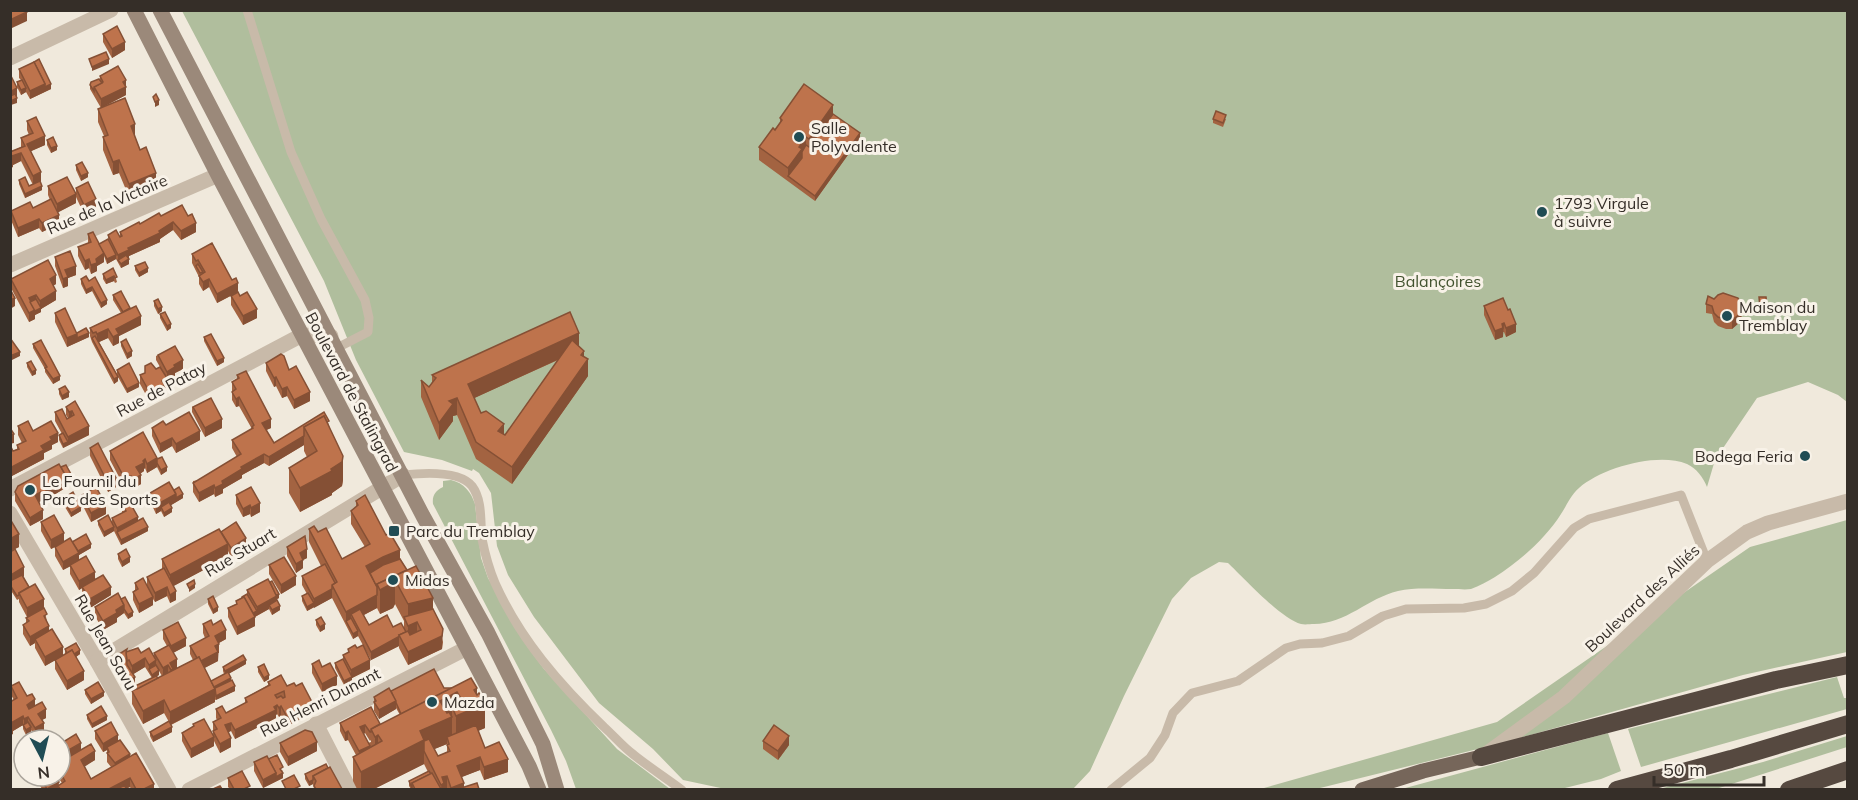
<svg xmlns="http://www.w3.org/2000/svg" width="1858" height="800" font-family="Mulish,sans-serif">
	<style>
		.green { fill: #b0be9d }
		.lines { fill: none; stroke-linecap: round; stroke-linejoin: round }
		.service { stroke: #c8baa9; stroke-width: 9 }
		.minor { stroke: #c8baa9; stroke-width: 15 }
		.secondary { stroke: #9b897a; stroke-width: 15 }
		.primary { stroke: #76665a; stroke-width: 15 }
		.motorway { stroke: #564940; stroke-width: 18 }
		.wall { fill: #a36341; fill-rule: evenodd }
		.shaded-wall { fill: #855035 }
		.building { fill: #be734c; stroke: #855035; stroke-width: 1.5; fill-rule: evenodd }
		.poi-dot { fill: #204c54; stroke: #f8f2e8; stroke-width: 2 }
		.labels { text-anchor: middle; dominant-baseline: central; stroke-width: 6; stroke-linejoin: round; paint-order: stroke }
		.poi-label { font-size: 16px; fill: #352e28; stroke: #f8f2e8; text-anchor: start }
		.street-label { font-size: 16px; fill: #352e28; stroke: #f8f2e8 }
		.park-label { font-size: 16px; fill: #41522e; stroke: #f8f2e8 }
	</style>
	<rect width="100%" height="100%" fill="#f0e9dc"/>
	<g class="green">
		<path d="M182,11h1665v391l-9,-7 -30,-13 -51,16 -42,62 -8,27c-4,-10 -10,-18 -20,-23 -30,-12 -85,4 -108,24 -9,8 -12,17 -18,26 -16,25 -41,47 -66,63 -7,4 -16,9 -24,12 -6,1 -13,0 -18,0 -18,0 -38,-2 -55,2 -30,7 -52,33 -84,33 -4,0 -9,1 -13,0 -20,-5 -58,-47 -73,-61l-9,-1 -28,16 -19,21 -48,97 -34,75 -17,18 -343,1 -47,-10 -30,-31 -54,-46 -65,-86 -26,-42 -11,-29 -6,-53 -12,-20 -6,-4 -1,2 -30,-11 -38,-8 -48,-92 -32,-79z"/>
		<path d="M451,480c13,3 20,12 24,24l6,54 7,20 39,68 17,23 73,80 53,40h-94l-10,-28 -15,-31 -118,-226c-1,-8 2,-13 10,-17v-6z"/>
		<path d="M1847,520v132l-104,23 -245,69 -182,45 -59,1 240,-68 253,-175z"/>
		<path d="M1837,677l7,21h3v11l-206,58 -13,-38z"/>
		<path d="M1608,733l13,38 -20,8 -40,10 -163,1z"/>
		<path d="M1847,736v11l-131,42h-57l104,-27z"/>
	</g>
	<g class="lines">
		<g class="service">
			<path d="M247,10l44,142 30,67 44,81 4,18 -1,14 -31,16"/>
			<path d="M403,475c18,-2 56,-5 69,11 11,15 8,36 10,53 3,15 7,30 13,44 25,56 65,102 109,144 10,9 19,20 30,28 15,12 32,23 48,35"/>
			<path d="M1111,790l39,-32 15,-23 8,-22 19,-20 46,-12 48,-33 14,-4 22,-1 27,-7 34,-20 23,-7 58,-1 22,-4 26,-13 22,-18 40,-45 15,-9 92,-24 26,66"/>
		</g>
		<g class="minor">
			<path d="M10,58l101,-48"/>
			<path d="M10,265l208,-90"/>
			<path d="M10,489l292,-154 29,1"/>
			<path d="M10,513l87,148 72,129"/>
			<path d="M97,661l306,-186"/>
			<path d="M316,724l34,66"/>
			<path d="M1486,754l78,-57 143,-136 40,-29 21,-9 80,-22"/>
			<path d="M189,790l278,-142"/>
		</g>
		<g class="secondary">
			<path d="M134,10l84,165 311,591 10,24"/>
			<path d="M160,10l263,506 65,117 55,111 14,46"/>
		</g>
		<path class="primary" d="M1362,790l61,-19 58,-14"/>
		<g class="motorway">
			<path d="M1481,757l295,-77 72,-15"/>
			<path d="M1617,790l114,-31 117,-35"/>
			<path d="M1789,790l59,-20"/>
		</g>
	</g>
	<g class="wall">
		<path d="M103,34l22,16 -13,8 -9,-16z"/>
		<path d="M19,69l32,20 -21,10 -4,-7 -5,3 -4,-8v-5l4,-2 -2,-2z"/>
		<path d="M100,76l26,4v15l-25,13 34,29 21,49 -27,11 -10,-24 -6,2 -10,-25v-13l1,-1 -6,-14v-13l3,-1 -11,-19v-4l10,-5z"/>
		<path d="M833,114l27,24 -45,63 -56,-41v-13l21,-24v-5z"/>
		<path d="M1213,119h13l-3,8 -10,-4z"/>
		<path d="M27,121l18,24 -14,6 10,30h-1l2,9 -17,8 -6,-14v-4l10,6 4,-1 -12,-24 -8,4v2l-3,1v-16l11,-5v-9l8,-3 -2,-5z"/>
		<path d="M47,140l10,10 -6,3 -4,-8z"/>
		<path d="M76,165l12,12 -7,4 -5,-11z"/>
		<path d="M48,186l28,8v-6l20,20 -12,6 -8,-17v6l-18,9 1,12 -17,8 -3,-4 -21,9 -7,-17v-9l22,-3 17,-8 -2,-5z"/>
		<path d="M161,216l35,16 -15,8 -8,-10 -13,9v3l-31,14v8l-8,4 -5,-9 -9,5 -3,-8v6l-7,4v5l-6,3 -2,-6 -4,2 -7,-14v-9l10,-4v-9l11,11 9,-6v-4l12,2v-5l20,-8z"/>
		<path d="M192,254l46,38 -21,11 -8,-16 -6,4 -4,-7v-7l-7,-14z"/>
		<path d="M55,257l21,18 -8,3v8l-5,2 -8,-22z"/>
		<path d="M135,266l13,6 -9,5 -4,-7z"/>
		<path d="M113,268l4,14 -2,1 -1,-2 -8,3 -3,-5v-5z"/>
		<path d="M11,279l45,5 -3,2 3,14 -15,9v3l-6,3v4l-6,3 -18,-34z"/>
		<path d="M81,279l8,2 18,23 -6,4 -9,-17 -6,3 -5,-10z"/>
		<path d="M113,295l17,13 11,17 -22,11v7l-6,3 -5,-8 -9,4 18,32v-4l22,17 -12,6 -9,-16v4l-4,3 -22,-42 -2,-6v-8l31,-15 -8,-13z"/>
		<path d="M231,296h9l17,22 -14,7 -12,-20z"/>
		<path d="M1708,296l34,18 -2,8 -8,7h-6l-8,-3 -4,-4 -2,-8 -6,-1v-9z"/>
		<path d="M1759,297h7l1,14 -7,1z"/>
		<path d="M154,301l8,10 -4,3 -4,-8z"/>
		<path d="M1484,306l32,26 -10,5 -2,-5h-1v5l-8,3 -11,-25z"/>
		<path d="M55,313l22,20 12,4 -22,10 -12,-25z"/>
		<path d="M160,314l11,14 -4,3 -7,-13z"/>
		<path d="M204,337l20,25 -7,4 -13,-25z"/>
		<path d="M121,342l11,14 -5,3 -6,-13z"/>
		<path d="M33,344l27,36 -7,4 -8,-12v-3l-12,-21z"/>
		<path d="M175,346l8,23 -8,4v3l-8,4v7l-2,1v6l-15,8 -10,-18v-9l20,-8 -4,-7v-4z"/>
		<path d="M579,347l5,10 4,19 -76,108 -36,-25 -19,-44 -4,1v5l-14,19 -18,-43v-17l8,7 3,-5v-7zM558,360l-53,75 -24,-22 -7,-15z"/>
		<path d="M27,363l9,11 -4,2 -5,-9z"/>
		<path d="M266,363l23,7 21,31 -16,8 -7,-13 -5,2 -6,-12 -2,1 -8,-16z"/>
		<path d="M237,375l34,53 -5,2 8,13 50,-31 5,13 14,55 -1,6 -10,7v2l-32,17 -11,-19v-25l18,-11 -3,-6v-6l-35,21 -5,-3 -22,12v3l-19,11v4l-8,4 -1,-3 -15,8 -6,-10v-11l6,-1 38,-23 -5,-9v-8l20,-11 -13,-23 -3,1 -4,-7v-18l5,-3z"/>
		<path d="M59,389l10,8 -7,3 -3,-6z"/>
		<path d="M211,398l11,30 -17,9 -13,-25v-5z"/>
		<path d="M75,401l14,34 -26,13 -4,-8v-5l3,-1 -7,-13v-9l12,7 1,-1 -2,-3v-8z"/>
		<path d="M18,426l15,5 25,11 -6,3v4l-8,4v6l-34,18v-32l3,6 4,-2v-4l5,-2 -4,-8z"/>
		<path d="M152,428l48,12 -24,13 -4,-7 -12,7 -8,-17z"/>
		<path d="M90,448l26,39 -8,5 -18,-36z"/>
		<path d="M110,451l47,8 10,12 -6,4 -4,-8 -10,6 -2,-5 -1,1v2l-4,3 1,10 -7,4 -3,-3 -6,3 -15,-28z"/>
		<path d="M61,467l11,13 -5,3v4l-20,12v4l-4,2 -2,-4 -2,1 4,17 -13,7 -15,-25v-9z"/>
		<path d="M174,490l9,8 -12,7 1,7 -8,5 -3,-6 -5,3 -6,-13v-8z"/>
		<path d="M82,495l24,19 -15,8 -9,-18z"/>
		<path d="M236,495l24,17 -9,5 -1,-3 -7,3 -7,-13z"/>
		<path d="M67,496l14,15 -10,6 -6,-10v-5l3,-1z"/>
		<path d="M356,501l30,34 21,35 26,39 10,33 -1,7 -34,16 -9,-17v-2l-28,14 -13,-24 -5,3 -21,-41 -25,13 -5,-10v-5l5,-2 -5,-9v-9l19,-10 -12,-24v-13l9,3 24,27 23,-12 -14,-23v-13l5,-4zM395,604l9,17v7l-35,-3 -5,-10 13,-7 3,6 13,-6z"/>
		<path d="M122,504l26,27 -27,14 -7,-14 -10,6 -6,-12v-4l14,2v-5l10,-5z"/>
		<path d="M10,519l9,28 -6,3 11,26 -1,1 21,31 5,22 14,26 2,-2v-5l15,5 -4,3 8,23 -17,10 -12,-21v-9l7,-4 -17,10 -10,-18v-5l-5,3 -7,-12v-9l3,-2v-5l1,-1 -8,-15v-3l-2,1 -7,-11z"/>
		<path d="M41,522l23,20 -13,7 -10,-18z"/>
		<path d="M221,531l25,16 -15,10 -3,-6v6l-55,29 3,14 -6,3 -3,-7 -12,6 -2,-3v6l-14,8 -6,-13v-8l2,-2v-7l12,1v-7l15,-8v-10z"/>
		<path d="M72,542l19,6 -12,7v6l32,34 -21,13 -8,-12v-8l-3,2 -9,-16v-8l-7,4 -8,-14v-9z"/>
		<path d="M287,547l20,11 -4,2v8l-7,5 -9,-17z"/>
		<path d="M118,554l12,8 -8,5 -4,-8z"/>
		<path d="M269,565l27,20 -15,9 -12,-20z"/>
		<path d="M247,590l32,8 -2,1v1l3,10 -8,5 -3,-6 -14,8v9l-18,9 -9,-18v-9l8,-4v-3l11,-7z"/>
		<path d="M118,593l15,23 -5,3 -4,-6 -7,5v4l-14,8 -8,-14v-9z"/>
		<path d="M208,599l10,12 -5,3 -5,-10z"/>
		<path d="M316,620l9,9 -5,3 -4,-7z"/>
		<path d="M203,624l10,1 13,14 -7,4v10h-1v8l-14,7 7,13 13,-7 -1,-3v-4l23,-3 -18,10 7,17 -20,9v2l-44,23 1,7 -19,10 -3,-6v-4l19,-10 -5,-9 -21,11 -11,-20v-13l3,-1v-4l17,-8 -7,-11 -12,7 2,8 -10,6 -3,-4v-5l3,-1 -9,-17v-5l11,-4 14,1 13,4v-4l13,-7 -4,-7v-9l23,16 -13,7 4,15 16,-8 -3,-6v-8l15,-8 -2,-5zM159,671l3,5 -4,2 -1,-2 2,-1z"/>
		<path d="M348,649l22,20 -18,9v3l-8,4 -9,-17v-5l8,-3v-5l5,-2z"/>
		<path d="M312,664l10,3 15,18 -15,7 -10,-19z"/>
		<path d="M258,667l11,12 -5,3 -6,-10z"/>
		<path d="M268,682l19,4 26,27 -26,13 -6,-11 -2,2 -2,-3 -1,1v3l-41,21 -4,-8 -3,1 3,15 -11,6 -6,-12v5l-23,12 -9,-17v-8l11,-6v-3l20,12v-14l4,-2 -1,-2v-9l10,4 19,-10v-5l23,-13z"/>
		<path d="M11,686l16,10 19,22 -4,2 1,12 5,8h-10l-1,-5 -2,2 -4,-7v2l-5,3 -3,-6v-4l-10,6v3l-3,1v-33l4,-2 -3,-5z"/>
		<path d="M444,688l33,6 8,34 -7,3 7,17 23,24 -24,8 -4,-10 -19,7 3,11 15,1h-68l-2,-3v-5l19,-9 -4,-8 -50,25h-17l-4,-8v-24l3,-2 -8,-15 -3,1 -5,-10v-8l40,2 20,-10 -4,-7v1l-17,10 -5,-8v-14zM365,733l5,8 1,-1v2l-3,1 -4,-9zM447,744v8l-9,4 -4,-7z"/>
		<path d="M85,690l19,6 -13,8 -6,-10z"/>
		<path d="M87,715l20,5 -15,8 -5,-9z"/>
		<path d="M95,731l23,9 36,49h-23l-1,-2 -4,2h-84l-6,-10v-3h24v-32l21,6 14,10 -11,6 7,13 20,-12 -4,-5v-12l-4,2 -8,-13zM57,776l5,7 -3,2 -3,-8z"/>
		<path d="M763,741l26,4 -11,15 -15,-11z"/>
		<path d="M280,743l37,8 -29,15 -8,-14z"/>
		<path d="M268,759l15,12 -1,1 1,6 -20,10 -9,-17v-9z"/>
		<path d="M326,764l16,25h-28l-1,-5 -4,2 -4,-7v-5z"/>
		<path d="M228,778l22,11h-20l-2,-2z"/>
	</g>
	<g class="shaded-wall">
		<path d="M27,12v9l-15,7v-9z"/>
		<path d="M125,42v8l-13,8v-9z"/>
		<path d="M109,59v5l-17,7v-4z"/>
		<path d="M126,80v15l-25,13v-9z"/>
		<path d="M45,84h6v5l-21,10v-8z"/>
		<path d="M17,88v9l-6,3 -1,-8z"/>
		<path d="M26,88v4l-5,3v-5z"/>
		<path d="M17,98v5l-6,2v-4z"/>
		<path d="M159,100v5l-4,2v-5z"/>
		<path d="M833,105v13l-24,34v-13z"/>
		<path d="M135,124v13l-4,-11z"/>
		<path d="M860,133v5l-45,63v-5z"/>
		<path d="M45,136v9l-18,8v-9z"/>
		<path d="M806,137v13l-4,12 -14,14v-8l11,-21z"/>
		<path d="M57,146v4l-6,3v-5z"/>
		<path d="M21,153v8l-8,4v2l-3,1v-5h2v-7z"/>
		<path d="M119,160v13l-6,2v-13z"/>
		<path d="M41,172v9l-8,4v-9z"/>
		<path d="M88,173v4l-7,4v-5z"/>
		<path d="M156,173v13l-27,11v-13z"/>
		<path d="M42,186v4l-17,8v-4z"/>
		<path d="M76,194v9l-19,10v-9z"/>
		<path d="M96,199v9l-12,6v-9z"/>
		<path d="M59,215v9l-17,8v-9z"/>
		<path d="M39,219v9l-21,9v-9z"/>
		<path d="M173,222v8l-13,9v3l-31,14v2l-9,5 -2,-3v-5l10,-7 31,-17z"/>
		<path d="M196,223v9l-15,8v-9z"/>
		<path d="M104,253v9l-7,4v5l-6,3v-9l5,-6z"/>
		<path d="M116,255v4l-9,5v-5z"/>
		<path d="M89,259v9l-4,2v-9z"/>
		<path d="M129,259v5l-8,4v-4z"/>
		<path d="M76,266v9l-8,3v8l-5,2v-9l2,-9z"/>
		<path d="M148,268v4l-9,5v-4z"/>
		<path d="M56,275v9l-6,3v-8z"/>
		<path d="M114,276v5l-8,3v-4z"/>
		<path d="M209,279v8l-6,4v-9z"/>
		<path d="M238,283v9l-21,11v-9z"/>
		<path d="M92,287v4l-6,3v-4z"/>
		<path d="M56,291v9l-15,9v3l-6,3v4l-6,3v-9l6,-3 5,-1v-8z"/>
		<path d="M36,295v8h-7v-5z"/>
		<path d="M15,298v8l-5,3v-9z"/>
		<path d="M107,300v4l-6,4v-5z"/>
		<path d="M1742,306v8l-2,8 -8,7v-9z"/>
		<path d="M162,307v4l-4,3v-5z"/>
		<path d="M257,309v9l-14,7v-9z"/>
		<path d="M141,316v9l-22,11v7l-6,3v-9l3,-8z"/>
		<path d="M1504,323l-1,14 -8,3v-9z"/>
		<path d="M171,324v4l-4,3v-5z"/>
		<path d="M1516,324v8l-10,5v-9z"/>
		<path d="M108,329v9l-11,5v-9z"/>
		<path d="M89,333v4l-22,10v-9l10,-4z"/>
		<path d="M579,333v17l-111,51v-17z"/>
		<path d="M132,351v5l-5,3v-5z"/>
		<path d="M584,351v13l4,-5v17l-76,108v-17z"/>
		<path d="M20,352v4l-10,5v-5z"/>
		<path d="M224,358v4l-7,4v-5z"/>
		<path d="M183,360v9l-8,4v3l-8,4v-8l7,-7z"/>
		<path d="M36,370v4l-4,2v-4z"/>
		<path d="M60,376v4l-7,4v-5z"/>
		<path d="M118,377v4l-4,3v-5z"/>
		<path d="M276,377v9l-2,1v-9z"/>
		<path d="M167,378v9l-2,1v6l-15,8v-9l12,-12z"/>
		<path d="M139,383v4l-12,6v-4z"/>
		<path d="M287,387v9l-5,2v-9z"/>
		<path d="M69,392v5l-7,3v-4z"/>
		<path d="M310,392v9l-16,8v-9z"/>
		<path d="M239,397v9l-3,1v-8z"/>
		<path d="M457,398v17l-4,1v5l-14,19v-17l10,-22z"/>
		<path d="M72,411v8l-3,2v-9z"/>
		<path d="M222,419v9l-17,9v-9z"/>
		<path d="M271,419v9l-9,4v-9z"/>
		<path d="M504,424v17l-6,-10z"/>
		<path d="M89,426v9l-26,13v-4l5,-2v-5z"/>
		<path d="M200,431v9l-24,13v-9z"/>
		<path d="M58,433v9l-6,3v4l-8,4v6l-34,18v-9l31,-22 9,-9z"/>
		<path d="M14,434v9l-4,1v-8z"/>
		<path d="M304,436v9l-35,21v-9z"/>
		<path d="M172,438v8l-12,7v-9z"/>
		<path d="M264,454v9l-22,12v3l-19,11v4l-8,4v-9l7,-7 19,-14z"/>
		<path d="M343,456v24l-1,6 -10,7v2l-32,17v-24l31,-19z"/>
		<path d="M157,458v9l-10,6v-9z"/>
		<path d="M145,459v9l-1,1v2l-8,5v-9z"/>
		<path d="M167,467v4l-6,4v-5z"/>
		<path d="M141,475v9l-7,4v-9z"/>
		<path d="M72,476v4l-5,3v4l-20,12v4l-4,2v-9l3,-6z"/>
		<path d="M131,476v9l-6,3v-9z"/>
		<path d="M116,478v9l-8,5v-9z"/>
		<path d="M214,485v9l-15,8v-9z"/>
		<path d="M41,492v9l-6,3v-9z"/>
		<path d="M176,494h7v4l-20,12 -2,-3v4l-5,3v-9z"/>
		<path d="M260,503v9l-9,5v-9z"/>
		<path d="M106,505v9l-15,8v-9z"/>
		<path d="M250,505v9l-7,3v-8z"/>
		<path d="M81,507v4l-10,6v-4z"/>
		<path d="M172,508v4l-8,5v-4z"/>
		<path d="M43,510v9l-13,7v-8z"/>
		<path d="M138,517v9l-21,6v-4z"/>
		<path d="M114,527v4l-10,6v-5z"/>
		<path d="M148,527v4l-27,14v-5z"/>
		<path d="M64,533v9l-13,7v-9z"/>
		<path d="M19,534v13l-9,4v-12z"/>
		<path d="M246,538v9l-15,10v-9z"/>
		<path d="M91,544v4l-12,7v7l-16,8v-8l13,-10z"/>
		<path d="M228,544v13l-58,31v-13z"/>
		<path d="M307,549v9l-4,2v8l-7,5v-9l4,-11z"/>
		<path d="M400,550v13l-32,15 -2,-12 17,-9z"/>
		<path d="M130,557v5l-8,5v-5z"/>
		<path d="M24,567v9l-13,8v-9z"/>
		<path d="M95,572v8l-16,10v-9z"/>
		<path d="M296,576v9l-15,9v-9z"/>
		<path d="M395,580v24l-2,4 -13,6v-24z"/>
		<path d="M195,584v4l-6,4v-4z"/>
		<path d="M111,587v8l-21,13v-9z"/>
		<path d="M167,587v9l-12,6v-9z"/>
		<path d="M332,589v9l-18,10v-9z"/>
		<path d="M176,591v9l-6,3v-8z"/>
		<path d="M279,594v4l-2,1v6h-8v4l-18,10v-5l6,-3v-4z"/>
		<path d="M377,595v13l-23,12 -3,-6v8h-5v-10z"/>
		<path d="M153,597v8l-14,8v-9z"/>
		<path d="M433,598v24h-16v13l-9,4v-35z"/>
		<path d="M44,599v9l-17,9v-9z"/>
		<path d="M314,603v4l-7,4v-4z"/>
		<path d="M124,605v8l-7,5v4l-14,8v-9l13,-11z"/>
		<path d="M280,606v4l-8,5v-5z"/>
		<path d="M218,607v4l-5,3v-4z"/>
		<path d="M133,612v4l-5,3v-4z"/>
		<path d="M255,617v9l-18,9v-8z"/>
		<path d="M325,624v5l-5,3v-5z"/>
		<path d="M49,626v8l-14,5v4l-5,3v-9z"/>
		<path d="M443,629l-1,20 -34,16v-13z"/>
		<path d="M226,630v9l-11,6v-9z"/>
		<path d="M358,631v5l-5,3v-5z"/>
		<path d="M399,637v9l-28,14v-8z"/>
		<path d="M186,638v8l-15,8v-8z"/>
		<path d="M219,644l-1,17 -19,10v-9l16,-16z"/>
		<path d="M63,647v9l-18,10v-9z"/>
		<path d="M80,650v4l-10,7v-5z"/>
		<path d="M145,658v9l-13,8v-9z"/>
		<path d="M177,659v9l-6,11 -1,-16z"/>
		<path d="M156,660v9h-7v-4z"/>
		<path d="M246,660v4l-21,12v-5z"/>
		<path d="M370,660v9l-18,9v3l-8,4v-4l7,-4v-7z"/>
		<path d="M168,665v9l-5,2v-8z"/>
		<path d="M159,670v5l-7,4v-4z"/>
		<path d="M84,671v9l-17,10v-9z"/>
		<path d="M269,675v4l-5,3v-4z"/>
		<path d="M337,676v9l-15,7v-8z"/>
		<path d="M135,677v5l-10,6v-5z"/>
		<path d="M231,678v5l-16,8v11l-45,23v-13z"/>
		<path d="M235,686v5l-19,9v-4z"/>
		<path d="M477,688v19l8,-3v24l-29,12v-24l-4,-9v35l-5,-5v7l-22,9 -1,-2v13l-50,25h-13v-17l59,-41 20,-30 17,-9v23l17,-25z"/>
		<path d="M104,692v4l-13,8v-5z"/>
		<path d="M35,699v9l-8,5v-8z"/>
		<path d="M164,700v13l-21,11v-13z"/>
		<path d="M396,701v8l-17,10v-9z"/>
		<path d="M313,704v9l-26,13v-9z"/>
		<path d="M277,705v9l-1,1v3l-41,21v-9z"/>
		<path d="M281,706v9l-2,2v-9z"/>
		<path d="M46,709v9l-8,4v-8z"/>
		<path d="M23,716v9l-10,6v3l-3,1 1,-12z"/>
		<path d="M107,716v4l-15,8v-4z"/>
		<path d="M28,717v8l-4,2v-8z"/>
		<path d="M44,723v8l-9,6v-9z"/>
		<path d="M231,723v8l-6,3v-9z"/>
		<path d="M365,725v8l-5,3v-9z"/>
		<path d="M31,727v5l-5,3v-5z"/>
		<path d="M172,727v5l-19,10v-5z"/>
		<path d="M348,731v9l-3,1v-8z"/>
		<path d="M118,735v8l-11,4v3l-4,2v-8z"/>
		<path d="M378,735v24l-3,2v-24z"/>
		<path d="M789,736v9l-11,15v-9z"/>
		<path d="M214,737v9l-23,12v-9z"/>
		<path d="M231,738v9l-11,6v-9z"/>
		<path d="M317,742v9l-29,15v-9z"/>
		<path d="M81,743v9l-21,12v-9z"/>
		<path d="M370,746v4l-11,10v-9z"/>
		<path d="M95,751v9l-14,9v-9z"/>
		<path d="M130,754v9l-15,9v-9z"/>
		<path d="M480,757v13l-23,9v-13z"/>
		<path d="M508,759v13l-24,8v-13z"/>
		<path d="M276,773h7v5l-20,10v-8z"/>
		<path d="M447,776v13h-6l1,-12z"/>
		<path d="M130,778v9l-6,2h-15z"/>
		<path d="M313,780v4l-4,2v-4z"/>
		<path d="M59,782l-1,7h-11z"/>
		<path d="M464,783v6h-13v-1z"/>
		<path d="M154,784v5h-10z"/>
	</g>
	<g class="building">
		<path d="M10,10h16l1,2 -15,7 -2,-2z"/>
		<path d="M117,26l8,16 -13,7 -9,-15z"/>
		<path d="M106,52l3,7 -17,8 -3,-8z"/>
		<path d="M39,59l12,25 -6,3v-3l-11,-22z"/>
		<path d="M34,62l11,22 -15,7 -11,-22z"/>
		<path d="M118,66l8,14 -3,2 3,5 -25,12 -7,-12 9,-5 -3,-6z"/>
		<path d="M10,74l7,14 -7,4z"/>
		<path d="M99,79l3,4 -8,4v4l-4,-6 1,-3z"/>
		<path d="M22,80l4,8 -5,2 -4,-8z"/>
		<path d="M804,84l29,21 -24,34 -3,-2 -7,10 3,2 -14,19 -29,-21 14,-19 2,2 7,-10 -2,-2z"/>
		<path d="M15,94l2,4 -6,3 -1,-5z"/>
		<path d="M156,94l3,6 -4,2 -2,-5z"/>
		<path d="M125,98l10,26 -4,2 9,24 6,-3 10,26 -27,11 -10,-24 -6,2 -10,-25 5,-2 -10,-26z"/>
		<path d="M1216,111l10,4 -3,8 -10,-4z"/>
		<path d="M833,114l27,19 -45,63 -27,-20 14,-18v-6l4,-7 3,2z"/>
		<path d="M36,117l9,19 -18,8 14,28 -8,4 -12,-23 -9,3 -2,-4 15,-6 -4,-8 12,-5 -6,-12z"/>
		<path d="M53,137l4,9 -6,2 -4,-8z"/>
		<path d="M82,162l6,11 -7,3 -5,-11z"/>
		<path d="M25,177l4,9 11,-5 2,5 -17,8 -6,-14z"/>
		<path d="M67,177l9,17 -19,10 -9,-18z"/>
		<path d="M88,182l8,17 -12,6 -8,-17z"/>
		<path d="M51,199l8,16 -17,8 -3,-4 -21,9 -7,-17 19,-9 3,6z"/>
		<path d="M182,205l6,11 4,-2 4,9 -15,8 -8,-9 -14,9 1,2 -32,15 1,2 -11,5 -10,-20 8,-5 4,7 2,-1 -2,-4 19,-10 1,2 19,-11 2,3z"/>
		<path d="M93,232l11,21 -8,6 1,4 -6,2 -2,-6 -4,2 -7,-14 13,-5 -3,-8z"/>
		<path d="M108,239l8,16 -9,4 -8,-15z"/>
		<path d="M212,243l20,37 4,-2 2,5 -21,11 -8,-15 -6,3 -4,-6 6,-4 -7,-12 -2,1 -4,-7z"/>
		<path d="M70,251l6,15 -11,4 3,7 -5,2 -8,-22z"/>
		<path d="M126,255l3,4 -8,5 -3,-4z"/>
		<path d="M48,260l8,15 -6,4 6,12 -16,10 -4,-6 -7,3 6,12 -6,3 -18,-34z"/>
		<path d="M145,262l3,6 -9,5 -4,-7z"/>
		<path d="M198,264l5,8 -3,1 -4,-7z"/>
		<path d="M113,268l4,9 -2,1 -1,-2 -8,4 -3,-6z"/>
		<path d="M86,276l3,5 6,-4 12,23 -6,3 -9,-16 -6,3 -5,-11z"/>
		<path d="M10,289l5,9 -5,2z"/>
		<path d="M121,291l9,17 -7,4 -10,-17z"/>
		<path d="M238,292l2,4 7,-4 10,17 -14,7 -12,-20z"/>
		<path d="M1723,293l15,5 4,8 -2,8 -8,6h-6l-8,-3 -4,-4 -2,-7 -6,-2 2,-8 6,3 4,-4z"/>
		<path d="M1759,297h7l1,10 -7,1z"/>
		<path d="M1503,298l5,12 2,-1 6,15 -10,4 -2,-5 -2,1 1,4 -8,3 -11,-25z"/>
		<path d="M36,299l5,9 -6,3 -5,-9z"/>
		<path d="M158,299l4,8 -4,2 -4,-8z"/>
		<path d="M136,306l5,10 -25,13 3,5 -6,3 -5,-8 -11,5 -1,-2 -3,1 -3,-5z"/>
		<path d="M65,308l12,26 -10,4 -12,-25z"/>
		<path d="M165,312l6,12 -4,2 -7,-12z"/>
		<path d="M570,312l9,21 -111,51 13,29 5,-2 18,13 -6,7 7,4 67,-95 12,11 -3,4 7,4 -76,108 -36,-25 -19,-44 -8,3 4,3 -14,19 -18,-43 8,7 7,-9 -4,-3z"/>
		<path d="M86,328l3,5 -12,5v-5z"/>
		<path d="M211,334l13,24 -7,3 -13,-24z"/>
		<path d="M95,336l23,41 -4,2 -22,-41z"/>
		<path d="M10,338l10,14 -10,4z"/>
		<path d="M126,339l6,12 -5,3 -6,-12z"/>
		<path d="M41,340l19,36 -7,3 -8,-11 2,-1 -14,-23z"/>
		<path d="M175,346l8,14 -9,5 1,2 -8,5 -9,-17z"/>
		<path d="M281,354l3,2 5,14 7,-4 14,26 -16,8 -7,-13 -5,2 -6,-12 -2,1 -8,-15z"/>
		<path d="M31,361l5,9 -4,2 -5,-9z"/>
		<path d="M129,363l10,20 -12,6 -10,-19z"/>
		<path d="M151,363l5,6 4,-2 7,11 -5,3 3,4 -15,8 -10,-18 5,-2v-7z"/>
		<path d="M246,371l25,48 -9,4 12,20 50,-31 5,9 -2,1 -3,-6 -20,11v9l-35,21 -5,-3 -23,13 1,2 -20,12 1,3 -8,4 -1,-3 -15,8 -6,-10 48,-29 -9,-14 21,-12 -1,-1 2,-2 -15,-28 -3,2 -4,-7 4,-3 -4,-7 7,-4 -2,-3z"/>
		<path d="M65,386l4,6 -7,4 -3,-7z"/>
		<path d="M211,398l11,21 -17,9 -12,-21z"/>
		<path d="M75,401l14,25 -21,11 -13,-25 7,-3 5,10 7,-4 -2,-4 -3,1 -3,-5z"/>
		<path d="M189,412l11,19 -24,13 -4,-6 -12,6 -8,-16 11,-7 3,4z"/>
		<path d="M324,416l19,40 -1,6 -11,7 1,2 -32,17 -11,-20 28,-17 -13,-24z"/>
		<path d="M28,421l5,10 18,-10 7,12 -8,4 2,3 -11,6 3,4 -34,18v-23l3,6 6,-2 -2,-4 9,-4 -8,-15z"/>
		<path d="M10,428l4,6 -4,2z"/>
		<path d="M143,432l14,26 -10,6 -2,-5 -2,2 1,2 -8,4 5,8 -7,4 -3,-3 -6,3 -15,-28z"/>
		<path d="M63,433l5,9 -5,2 -4,-9z"/>
		<path d="M98,443l18,35 -8,5 -18,-35z"/>
		<path d="M162,457l5,10 -6,3 -4,-7v-4z"/>
		<path d="M59,464l8,14 -21,12 1,4 -4,2 -2,-4 -6,3 8,15 -13,8 -15,-26 3,-6z"/>
		<path d="M66,465l6,11 -7,3 2,-1 -6,-11z"/>
		<path d="M169,482l7,12 -20,11 -6,-12z"/>
		<path d="M96,487l10,18 -15,8 -9,-18z"/>
		<path d="M179,487l4,7 -7,4v-4l-2,-4z"/>
		<path d="M251,487l9,16 -9,5 -1,-3 -7,4 -7,-14z"/>
		<path d="M73,492l8,15 -10,6 -6,-11 5,-2 -3,-4z"/>
		<path d="M365,495l21,40 4,-2 10,17 -17,7 -17,9 11,21v8l-31,17 -14,-27 5,-3 -28,-53 5,-3 4,6 8,-4 16,31 28,-15 -19,-33 7,-6 -2,-4z"/>
		<path d="M129,501l9,16 -21,11 -5,-10 14,-7 -4,-7z"/>
		<path d="M169,502l3,6 -8,5 -3,-6z"/>
		<path d="M54,515l10,18 -13,7 -10,-18z"/>
		<path d="M108,515l6,12 -10,5 -6,-11z"/>
		<path d="M143,518l5,9 -27,13 -4,-8z"/>
		<path d="M10,519l9,15 -9,5z"/>
		<path d="M236,522l10,16 -15,10 -10,-16z"/>
		<path d="M219,529l9,15 -58,31 -8,-16z"/>
		<path d="M86,534l5,10 -13,7 -6,-9z"/>
		<path d="M305,536l2,13 -7,4 3,7 -7,4 -9,-17z"/>
		<path d="M70,538l9,15 -16,9 -8,-15z"/>
		<path d="M15,549l9,18 -13,8 -1,-23z"/>
		<path d="M126,549l4,8 -8,5 -4,-8z"/>
		<path d="M86,556l9,16 -16,9 -9,-16z"/>
		<path d="M284,557l12,19 -15,9 -12,-20z"/>
		<path d="M400,559l7,11 -30,14v3l-7,-14 13,-8z"/>
		<path d="M325,564l10,19 -3,2v4l-18,10 -12,-23z"/>
		<path d="M416,566l17,32 -25,6 -13,-24 -2,3 -13,7 -3,-6z"/>
		<path d="M164,568l12,23 -6,4 -3,-8 -12,6 -8,-16z"/>
		<path d="M22,575l7,12 -10,6v2l-2,1 -7,-11v-4z"/>
		<path d="M103,575l8,12 -21,12 -8,-12z"/>
		<path d="M143,578l10,19 -14,7 -6,-12 5,-3 -3,-6z"/>
		<path d="M268,579l9,17 -20,11 -10,-17z"/>
		<path d="M194,580l1,4 -6,4 -2,-4z"/>
		<path d="M272,581l7,13 -3,1 -6,-13z"/>
		<path d="M35,584l9,15 -17,9 -8,-15z"/>
		<path d="M118,593l6,12 -8,5 1,3 -14,8 -8,-14z"/>
		<path d="M308,593l6,10 -7,4 -5,-11z"/>
		<path d="M247,594l10,17 -4,2 -9,-16 -2,1v-1z"/>
		<path d="M213,596l5,11 -5,3 -5,-11z"/>
		<path d="M125,597l8,15 -5,3 -4,-6v-4l-3,-6z"/>
		<path d="M244,597l11,20 -18,10 -9,-19 9,-4 -1,-3z"/>
		<path d="M277,600l3,6 -8,4 -3,-5z"/>
		<path d="M44,608l3,6 -3,2 5,10 -19,11 -7,-12 6,-4 -3,-3z"/>
		<path d="M360,609l9,16 18,-10 6,12 8,-4 5,9 -7,3 1,1 -29,16 -20,-38z"/>
		<path d="M433,609l10,20 -1,7 -34,16 -9,-17 9,-4 2,4 11,-5 -4,-8 -9,4 -4,-9z"/>
		<path d="M321,617l4,7 -5,3 -4,-7z"/>
		<path d="M351,618l7,13 -5,3 -7,-13z"/>
		<path d="M211,620l2,5 8,-5 5,10 -11,6 4,8 -4,2 3,6 -17,9 -2,-4 -2,1 -7,-12 19,-10 -6,-12z"/>
		<path d="M178,622l8,16 -15,8 -8,-16z"/>
		<path d="M52,629l11,18 -18,10 -10,-18z"/>
		<path d="M76,643l4,7 -6,4 -2,-4 -5,3 -2,-4z"/>
		<path d="M169,645l8,14 -7,4 3,6 -2,1 -3,-5 -5,3 -9,-15z"/>
		<path d="M355,645l2,3 6,-3 7,15 -19,10 -8,-15 6,-3 -1,-3z"/>
		<path d="M138,648l3,5 8,-5 7,12 -7,5 -4,-7 -13,8 -3,-6 -2,1 -1,-9z"/>
		<path d="M127,649l-1,3 1,13 8,12 -10,6 -3,-4 5,-2 -11,-21z"/>
		<path d="M72,650l12,21 -17,10 -12,-21z"/>
		<path d="M243,655l3,5 -21,11 -2,-4z"/>
		<path d="M199,657l16,32 -45,23 -6,-12 -21,11 -11,-20z"/>
		<path d="M343,659l9,18 -8,4 -9,-18z"/>
		<path d="M319,660l3,7 8,-4 7,13 -15,8 -10,-20z"/>
		<path d="M264,664l5,11 -5,3 -6,-11z"/>
		<path d="M156,665l3,5 -7,5 -3,-6z"/>
		<path d="M434,669l10,19h8l-51,26 -10,-23z"/>
		<path d="M228,672l3,6 -17,9 -3,-6z"/>
		<path d="M281,675l6,11 7,-3 2,3 6,-3 11,21 -26,13 -6,-11 -2,2 -2,-3 -3,2 2,3 -41,20 -4,-7 -6,2 6,13 -11,6 -7,-13 4,-2 -4,-7 8,-4 -5,-9 6,-3 4,7 21,-11 -2,-4 25,-13 -2,-3zM284,691l1,6 -2,1 -2,-2 -4,2 -2,-3z"/>
		<path d="M156,676l2,2 -21,11 -2,-3z"/>
		<path d="M471,678l6,10 -3,2 3,5 2,-2 6,11 -29,12 -4,-9 8,-4 1,1 3,-1 -7,-11 -17,9 7,12 2,-1 3,5 -32,14 4,9 -63,32 -8,-15 29,-16 -4,-6 -3,2 -4,-8z"/>
		<path d="M232,680l3,6 -19,10 -1,-8z"/>
		<path d="M19,682l8,14 5,-2 3,5 -8,6 2,4 13,-7 4,7 -8,5 6,9 -9,5 -7,-11 -4,2 -1,-3 -12,7 2,2 -3,2v-25l7,-4 -6,-12z"/>
		<path d="M98,682l6,10 -13,7 -6,-9z"/>
		<path d="M389,688l7,13 -17,9 -5,-8 2,-1 -2,-4z"/>
		<path d="M101,706l6,10 -15,8 -5,-9z"/>
		<path d="M371,707l9,17 -9,5v3h-1l-5,-7 -5,2 10,19 -11,5 -11,-20 -3,2 -5,-10z"/>
		<path d="M204,719l10,18 -23,12 -9,-16 12,-7 -1,-2z"/>
		<path d="M169,721l3,6 -19,10 -3,-5z"/>
		<path d="M28,722l3,5 -5,3 -3,-5z"/>
		<path d="M111,722l7,13 -15,9 -8,-13z"/>
		<path d="M476,725l9,23 14,-6 9,17 -24,8 -4,-10 -23,9 7,17 -13,5 -4,-12 -5,1 2,6 -3,2 -17,-34v-10l5,-2 9,17 12,-5 -3,-6 2,-1 -2,-7z"/>
		<path d="M774,725l15,11 -11,15 -15,-10z"/>
		<path d="M305,730l7,2 5,10 -29,15 -8,-14z"/>
		<path d="M43,731l5,9h-8l-3,-6z"/>
		<path d="M76,734l5,9 -21,12v-11z"/>
		<path d="M120,740l10,14 -15,9 -8,-10 2,-1 -2,-5z"/>
		<path d="M91,744l4,7 -14,9 10,19 45,-26 18,31 -10,5h-8l-6,-11 -21,11h-49l-2,-3 7,-5 -5,-9v-10z"/>
		<path d="M277,755l6,12 -3,2 3,4 -7,4v-4l-8,-14z"/>
		<path d="M67,756l1,2 -8,4v-3z"/>
		<path d="M267,756l9,17 -13,7 -9,-18z"/>
		<path d="M326,764l2,4 -15,8v4l-4,2 -4,-8z"/>
		<path d="M330,767l12,22h-26l-2,-3 2,-5 -3,-5z"/>
		<path d="M242,771l8,15 -6,3h-10l-6,-11z"/>
		<path d="M429,771l2,3 -19,9v5l-3,-7z"/>
		<path d="M432,773l9,16h-26l-3,-6z"/>
		<path d="M294,775l6,11 -6,3h-8l-4,-8z"/>
		<path d="M39,776h16l4,6 -12,7z"/>
		<path d="M477,783l2,6h-21z"/>
		<path d="M125,785l1,4h-9z"/>
		<path d="M220,786l2,3h-9z"/>
	</g>
	<g class="poi-dot">
		<circle cx="799" cy="137" r="6"/>
		<circle cx="1542" cy="212" r="6"/>
		<circle cx="1727" cy="316" r="6"/>
		<circle cx="1805" cy="456" r="6"/>
		<circle cx="30" cy="490" r="6"/>
		<rect x="388" y="525" width="12" height="12" rx="3"/>
		<circle cx="393" cy="580" r="6"/>
		<circle cx="432" cy="702" r="6"/>
	</g>
	<g class="labels">
		<g class="poi-label">
			<text x="811" y="128">Salle<tspan x="811" dy="18">Polyvalente</tspan></text>
			<text x="1554" y="203">1793 Virgule<tspan x="1554" dy="18">à suivre</tspan></text>
			<text x="1739" y="307">Maison du<tspan x="1739" dy="18">Tremblay</tspan></text>
			<text x="1793" y="456" text-anchor="end">Bodega Feria</text>
			<text x="42" y="481">Le Fournil du<tspan x="42" dy="18">Parc des Sports</tspan></text>
			<text x="406" y="531">Parc du Tremblay</text>
			<text x="405" y="580">Midas</text>
			<text x="444" y="702">Mazda</text>
		</g>
		<g class="street-label">
			<text transform="translate(107 204) rotate(-23)">Rue de la Victoire</text>
			<text transform="translate(161 389) rotate(-28)">Rue de Patay</text>
			<text transform="translate(352 392) rotate(62)">Boulevard de Stalingrad</text>
			<text transform="translate(240 552) rotate(-31)">Rue Stuart</text>
			<text transform="translate(1642 598) rotate(-43)">Boulevard des Alliés</text>
			<text transform="translate(106 642) rotate(60)">Rue Jean Savu</text>
			<text transform="translate(320 702) rotate(-27)">Rue Henri Dunant</text>
		</g>
		<g class="park-label">
			<text x="1438" y="281">Balançoires</text>
		</g>
	</g>
	<rect width="1858" height="800" fill="none" stroke="#352e28" stroke-width="24"/>
	<g transform="translate(42 758) rotate(173)"><circle r="28" fill="#f8f2e8" stroke="#aaa49b" stroke-width="1.5"/>
	<path d="M0-4.5L10 22L0 15L-10 22Z" fill="#204c54"/>
	<text y="-9" font-size="16" font-weight="bold" text-anchor="middle" fill="#352e28">N</text>
	</g>
	<path d="M1654 776v9h110v-9" fill="none" stroke="#352e28" stroke-width="3"/>
	<text x="1663" y="776" font-size="18" fill="#352e28" stroke="#f8f2e8" stroke-width="4.5" paint-order="stroke">50 m</text>
</svg>
